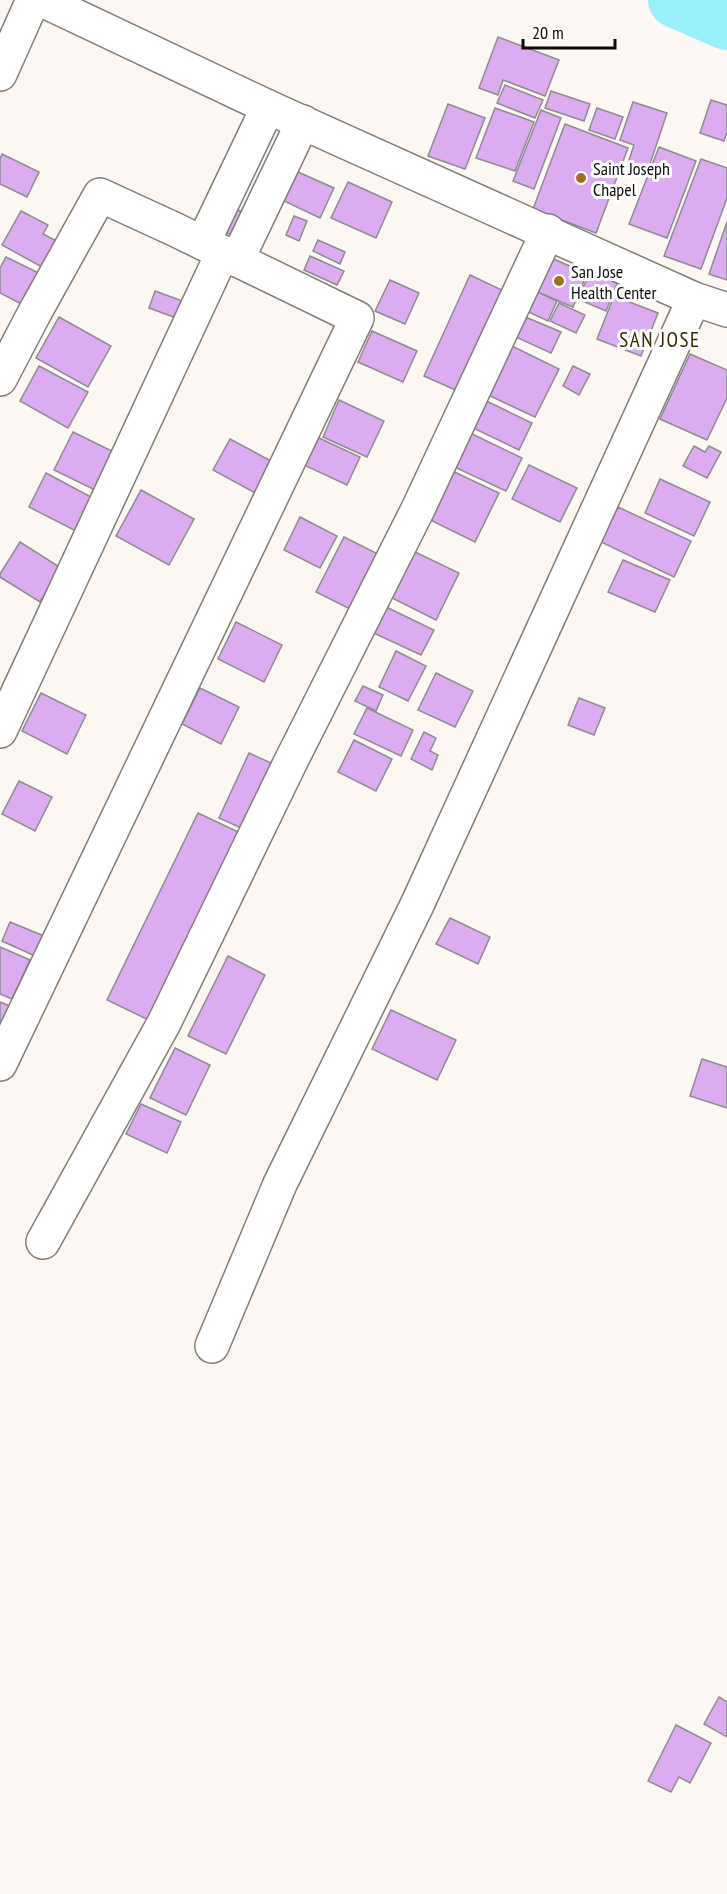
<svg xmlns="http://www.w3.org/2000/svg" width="727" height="1894" font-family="'PT Sans Narrow',sans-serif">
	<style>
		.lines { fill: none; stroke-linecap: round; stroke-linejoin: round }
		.river { stroke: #99effa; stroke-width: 56 }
		.building { fill: #dbacef; stroke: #8f8c91; stroke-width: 1.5 }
		.minor-casing { stroke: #827e79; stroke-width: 36 }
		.tertiary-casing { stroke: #827e79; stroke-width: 36 }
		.minor { stroke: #fff; stroke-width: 33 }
		.tertiary { stroke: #fff; stroke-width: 33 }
		.poi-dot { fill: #a17025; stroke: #fff; stroke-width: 2 }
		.labels { text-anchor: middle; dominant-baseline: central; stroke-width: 6; stroke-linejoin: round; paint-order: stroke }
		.poi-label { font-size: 18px; fill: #0d0b0a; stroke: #fff; text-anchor: start }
		.quarter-label { font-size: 21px; letter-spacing: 1.5px; fill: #3c2501; stroke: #fff }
	</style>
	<rect width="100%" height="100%" fill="#fcf7f2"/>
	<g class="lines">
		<path class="river" d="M676,0l51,22"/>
	</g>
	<g class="building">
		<path d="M498,37l61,23 -14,36 -42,-16 -5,15 -19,-7z"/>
		<path d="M505,85l38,15 -8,18 -38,-15z"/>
		<path d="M551,91l39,13 -6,17 -39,-13z"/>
		<path d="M711,100l16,5v27l-3,9 -24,-8z"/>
		<path d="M633,102l34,11 -20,60 -20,-7 7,-21 -14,-5z"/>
		<path d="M448,104l37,14 -20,51 -37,-13z"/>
		<path d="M495,108l39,14 -19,49 -39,-13z"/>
		<path d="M597,108l26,9 -8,22 -26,-9z"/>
		<path d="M541,110l20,8 -27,71 -21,-8z"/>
		<path d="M565,124l63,24 -32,85 -63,-24z"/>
		<path d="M659,147l37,14 -29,77 -38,-14z"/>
		<path d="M2,154l37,18 -12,25 -27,-13v-25z"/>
		<path d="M701,159l26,9v30l-26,71 -37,-13z"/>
		<path d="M298,172l36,16 -14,30 -36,-17z"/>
		<path d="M348,182l44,20 -16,36 -45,-20z"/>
		<path d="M229,206l20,9 -11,23 -20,-9z"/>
		<path d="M21,211l27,14 -5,9 23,12 -15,26 -49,-27z"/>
		<path d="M294,216l13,5 -8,20 -13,-6z"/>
		<path d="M727,222v58l-18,-6z"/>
		<path d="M318,240l27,12 -5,12 -27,-13z"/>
		<path d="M545,255l42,19 -14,33 -43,-18z"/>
		<path d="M310,256l34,15 -7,14 -33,-15z"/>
		<path d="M6,257l43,21 -16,32 -33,-17v-25z"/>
		<path d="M591,270l27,11 -12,30 -28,-12z"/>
		<path d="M470,275l36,17 -46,100 -36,-16z"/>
		<path d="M390,280l29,13 -14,31 -30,-13z"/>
		<path d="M529,288l28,13 -9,20 -28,-13z"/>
		<path d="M155,291l30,11 -6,17 -30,-11z"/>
		<path d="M614,296l44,17 -17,43 -44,-17z"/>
		<path d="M559,303l26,12 -9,18 -26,-12z"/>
		<path d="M516,313l45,19 -10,21 -44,-20z"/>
		<path d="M59,317l52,29 -23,41 -52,-29z"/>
		<path d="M372,331l45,20 -14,31 -45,-20z"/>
		<path d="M512,346l47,23 -24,48 -47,-22z"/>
		<path d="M690,354l37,16v28l-20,42 -47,-21z"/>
		<path d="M39,366l49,26 -20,36 -48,-27z"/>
		<path d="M573,366l17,8 -11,21 -16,-9z"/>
		<path d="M480,398l52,25 -13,27 -52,-25z"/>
		<path d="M339,400l45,21 -17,36 -44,-20z"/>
		<path d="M466,431l56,27 -16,33 -56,-26z"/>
		<path d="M73,432l45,22 -19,38 -45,-22z"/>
		<path d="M317,437l43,20 -13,28 -43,-20z"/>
		<path d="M230,439l43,23 -16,32 -44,-24z"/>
		<path d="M694,446l11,6 4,-6 12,6 -14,26 -24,-12z"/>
		<path d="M529,465l48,23 -17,34 -48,-23z"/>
		<path d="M446,468l53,25 -24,49 -53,-26z"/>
		<path d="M46,473l47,25 -17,33 -47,-24z"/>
		<path d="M660,479l50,23 -16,34 -49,-23z"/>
		<path d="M141,490l53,29 -25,46 -53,-29z"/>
		<path d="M618,507l73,34 -17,36 -73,-35z"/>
		<path d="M300,517l37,19 -17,32 -36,-18z"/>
		<path d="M344,537l34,17 -28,55 -34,-17z"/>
		<path d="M20,542l41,26 -21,34 -40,-25v-3z"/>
		<path d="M413,551l46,22 -23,47 -46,-23z"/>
		<path d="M623,560l47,20 -15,32 -47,-20z"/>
		<path d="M380,604l54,26 -13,25 -54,-25z"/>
		<path d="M236,622l46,23 -18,37 -46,-23z"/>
		<path d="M396,651l30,15 -18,35 -29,-14z"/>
		<path d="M436,673l37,18 -18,36 -37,-17z"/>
		<path d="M363,686l20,9 -7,16 -21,-10z"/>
		<path d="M200,688l39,19 -18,37 -39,-20z"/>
		<path d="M41,693l45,22 -19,39 -45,-23z"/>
		<path d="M579,698l26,10 -11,27 -26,-10z"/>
		<path d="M367,708l46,22 -12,26 -47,-22z"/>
		<path d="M424,732l12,6 -6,13 8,4 -6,15 -21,-11z"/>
		<path d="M354,740l38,19 -16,32 -38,-19z"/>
		<path d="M249,753l33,15 -30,65 -33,-15z"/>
		<path d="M19,781l33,16 -17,34 -33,-17z"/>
		<path d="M198,813l51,24 -92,187 -50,-24z"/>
		<path d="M450,918l40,19 -12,27 -42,-20z"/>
		<path d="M10,922l34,14 -9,20 -33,-15z"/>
		<path d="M0,947l30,13 -18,39 -12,-5z"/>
		<path d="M228,956l37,19 -39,79 -38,-18z"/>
		<path d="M0,1002l15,6 -15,33z"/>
		<path d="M391,1010l65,30 -19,40 -65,-31z"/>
		<path d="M175,1048l35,17 -24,50 -36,-17z"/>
		<path d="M702,1059l25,8v41l-37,-12z"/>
		<path d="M141,1104l40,18 -14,31 -41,-19z"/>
		<path d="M719,1697l8,5v35l-23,-13z"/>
		<path d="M676,1725l35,18 -21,40 -11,-6 -8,15 -23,-11z"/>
	</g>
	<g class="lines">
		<defs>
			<g id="minor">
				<path d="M0,74l33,-74"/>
				<path d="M203,243l65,-136"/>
				<path d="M237,260l66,-138"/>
				<path d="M0,379l35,-67 65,-117 76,35 181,88 -357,746"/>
				<path d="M0,731l223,-479"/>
				<path d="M43,1242l121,-219 126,-260 128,-254 130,-278"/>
				<path d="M212,1346l68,-162 137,-279 277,-606"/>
			</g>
			<path id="tertiary" d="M42,0l226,107 426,192 33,11"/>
		</defs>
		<use href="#minor" class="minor-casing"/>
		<use href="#tertiary" class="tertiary-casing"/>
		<use href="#minor" class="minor"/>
		<use href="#tertiary" class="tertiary"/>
	</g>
	<g class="poi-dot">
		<circle cx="581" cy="178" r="6"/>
		<circle cx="559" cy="281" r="6"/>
	</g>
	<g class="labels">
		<g class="poi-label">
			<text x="593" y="168">Saint Joseph<tspan x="593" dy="21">Chapel</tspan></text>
			<text x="571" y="271">San Jose<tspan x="571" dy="21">Health Center</tspan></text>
		</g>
		<g class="quarter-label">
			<text x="660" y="339">SAN JOSE</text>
		</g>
	</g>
	<path d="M523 39v9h92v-9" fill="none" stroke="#0d0b0a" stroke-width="3"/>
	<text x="532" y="39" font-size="18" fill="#0d0b0a" stroke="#ffffff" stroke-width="4.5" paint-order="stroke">20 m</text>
</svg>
